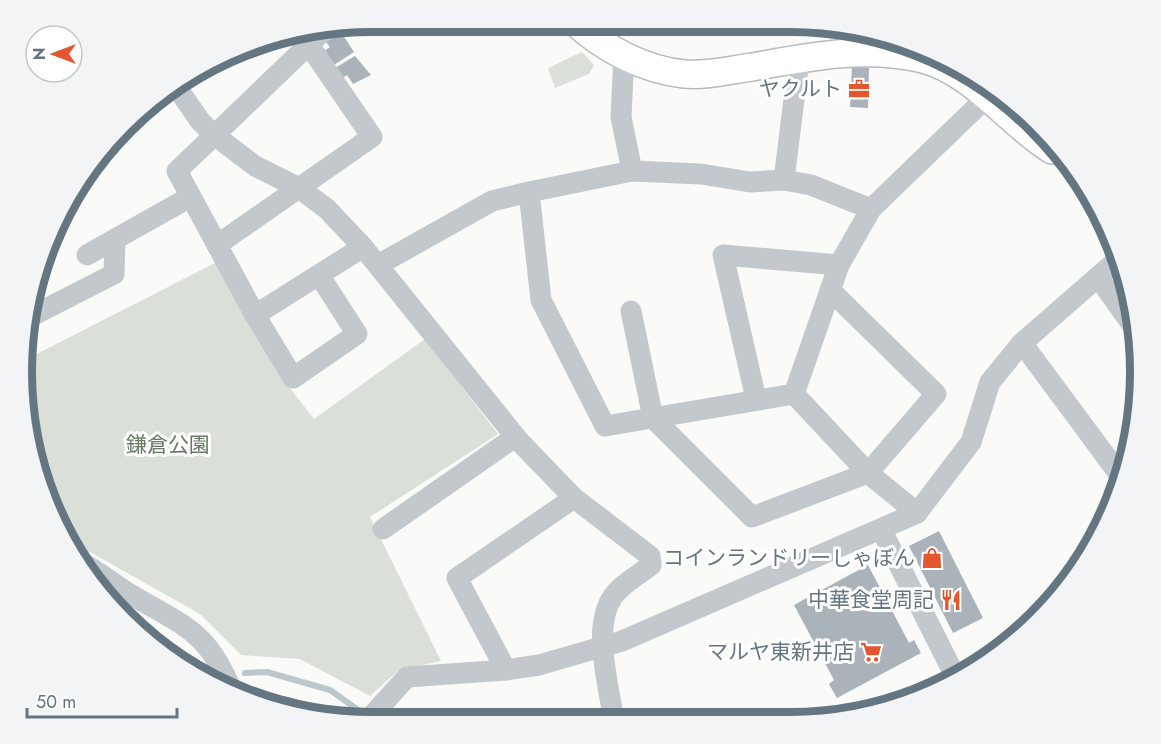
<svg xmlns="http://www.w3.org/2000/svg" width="1161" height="744" font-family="Jost,'Noto Sans JP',sans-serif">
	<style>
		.green { fill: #dadfd7 }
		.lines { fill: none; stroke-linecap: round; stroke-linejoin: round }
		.stream { stroke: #bbc7cb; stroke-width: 6 }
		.building { fill: #aab3b9 }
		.major-casing { stroke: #b5babe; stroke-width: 30 }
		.minor { stroke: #c3c8cc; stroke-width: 21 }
		.major { stroke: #fff; stroke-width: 27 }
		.labels { text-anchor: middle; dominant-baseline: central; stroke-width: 6; stroke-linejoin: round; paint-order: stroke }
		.poi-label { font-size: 21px; fill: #657683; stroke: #fff; text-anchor: end }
		.park-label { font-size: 21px; fill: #687a64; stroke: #fff }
		.rim { fill: none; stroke: #657683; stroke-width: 8 }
	</style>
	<rect width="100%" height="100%" fill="#fafaf8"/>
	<g class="green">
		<path d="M582,52l12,13 -5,9 -34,14 -7,-20z"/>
		<path d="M217,262l58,107 39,50 111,-80 73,95 -128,83 71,144 -42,9 -29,26 -70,-37 -59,-4 -41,-41 -126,-71h-8l-33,-80 -10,-102z"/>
	</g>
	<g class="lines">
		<path class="stream" d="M245,673l22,-1 63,18 31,22"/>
	</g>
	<g class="building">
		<path d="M341,32l13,20 -20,13 -10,-14 6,-4 -4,-5z"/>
		<path d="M355,56l16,19 -18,9 -6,-9 -5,3 -7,-10z"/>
		<path d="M852,67l17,1 -1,40 -18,-1z"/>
		<path d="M939,531l44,87 -30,15 -44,-87z"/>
		<path d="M868,565l41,78 5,-3 7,13 -84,45 -8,-14 5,-4 -40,-75z"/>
	</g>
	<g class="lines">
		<defs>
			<path id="major" d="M575,22c29,27 70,48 109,52 23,2 46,-4 68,-7 57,-10 113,-22 171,-8 52,14 85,64 129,91"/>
		</defs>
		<use href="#major" class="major-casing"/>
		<g class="minor">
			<path d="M325,29l-148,142 78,144 108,-68"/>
			<path d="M624,55l-3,62 11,54"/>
			<path d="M174,83l26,38 13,13 42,32 44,22 28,21 36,38 156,194 55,57 76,58 1,9c-12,10 -31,20 -39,33 -20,30 -3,89 2,123"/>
			<path d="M784,180l15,-121"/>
			<path d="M871,209l-60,-24 -27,-5 -34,2 -49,-8 -69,-3 -103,21 12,108 64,126 189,-32 45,-129 32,-56 116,-112"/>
			<path d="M217,245l155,-108 -63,-92"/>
			<path d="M87,255l103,-58"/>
			<path d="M378,265l114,-64 37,-9"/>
			<path d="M1098,277l35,49"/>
			<path d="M631,311l22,107 99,99 116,-44 68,-79 -106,-104"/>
			<path d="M255,315l38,63 64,-44 -38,-59"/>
			<path d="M28,318l86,-44 1,-33"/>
			<path d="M1022,343l100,135"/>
			<path d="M794,394l74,79 49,40"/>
			<path d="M756,399l-33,-144 116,10"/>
			<path d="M383,529l132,-92"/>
			<path d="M881,529l75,149"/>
			<path d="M80,562c18,8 33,22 50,32 55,33 78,36 103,100"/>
			<path d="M506,670l-49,-92 117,-80"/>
			<path d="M263,703l23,4 32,11"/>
			<path d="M368,720l39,-43 99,-7 33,-5 83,-24 295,-128 54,-71 19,-60 32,-39 94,-82"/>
		</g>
		<use href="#major" class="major"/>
	</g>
	<defs>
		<symbol id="office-bare" viewBox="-9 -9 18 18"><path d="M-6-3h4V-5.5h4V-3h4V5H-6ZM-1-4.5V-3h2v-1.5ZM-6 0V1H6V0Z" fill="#e4572e" stroke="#fff" stroke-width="2.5" paint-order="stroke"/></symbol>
		<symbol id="shop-bare" viewBox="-9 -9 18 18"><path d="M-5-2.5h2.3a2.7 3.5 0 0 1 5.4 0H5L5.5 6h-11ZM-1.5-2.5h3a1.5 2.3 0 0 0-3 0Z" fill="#e4572e" stroke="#fff" stroke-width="2.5" paint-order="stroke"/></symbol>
		<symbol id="restaurant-bare" viewBox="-9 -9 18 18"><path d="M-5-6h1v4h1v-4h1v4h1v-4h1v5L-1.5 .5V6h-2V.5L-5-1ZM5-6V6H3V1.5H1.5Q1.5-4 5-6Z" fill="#e4572e" stroke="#fff" stroke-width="2.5" paint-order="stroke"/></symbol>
		<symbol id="supermarket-bare" viewBox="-9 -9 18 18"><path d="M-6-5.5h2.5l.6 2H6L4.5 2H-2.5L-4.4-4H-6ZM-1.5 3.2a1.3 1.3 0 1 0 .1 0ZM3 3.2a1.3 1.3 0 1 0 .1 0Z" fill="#e4572e" stroke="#fff" stroke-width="2.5" paint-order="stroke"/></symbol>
	</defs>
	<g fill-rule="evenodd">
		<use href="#office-bare" x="844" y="74" width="30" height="30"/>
		<use href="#shop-bare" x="917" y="543" width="30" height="30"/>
		<use href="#restaurant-bare" x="936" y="585" width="30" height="30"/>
		<use href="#supermarket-bare" x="856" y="637" width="30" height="30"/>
	</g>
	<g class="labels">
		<g class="poi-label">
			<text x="842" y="89">ヤクルト</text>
			<text x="915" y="558">コインランドリーしゃぼん</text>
			<text x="934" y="600">中華食堂周記</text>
			<text x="854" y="652">マルヤ東新井店</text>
		</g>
		<g class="park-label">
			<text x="168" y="445">鎌倉公園</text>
		</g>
	</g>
	<path d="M0 0H1161V744H0ZM372 32H790A340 340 0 0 1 1130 372V372A340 340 0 0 1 790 712H372A340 340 0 0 1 32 372V372A340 340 0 0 1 372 32Z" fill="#f3f4f5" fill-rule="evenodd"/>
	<path class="rim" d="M372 32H790A340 340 0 0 1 1130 372V372A340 340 0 0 1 790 712H372A340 340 0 0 1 32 372V372A340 340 0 0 1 372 32Z"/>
	<g transform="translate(54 54) rotate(270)"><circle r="28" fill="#ffffff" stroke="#c1c8cd" stroke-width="1.5"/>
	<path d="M0-4.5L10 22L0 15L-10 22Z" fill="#e4572e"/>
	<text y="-9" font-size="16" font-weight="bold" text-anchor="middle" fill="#657683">N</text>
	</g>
	<path d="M27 708v9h150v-9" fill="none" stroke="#657683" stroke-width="3"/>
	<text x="36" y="708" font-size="18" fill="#657683" stroke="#ffffff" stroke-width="4.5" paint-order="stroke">50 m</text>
</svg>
